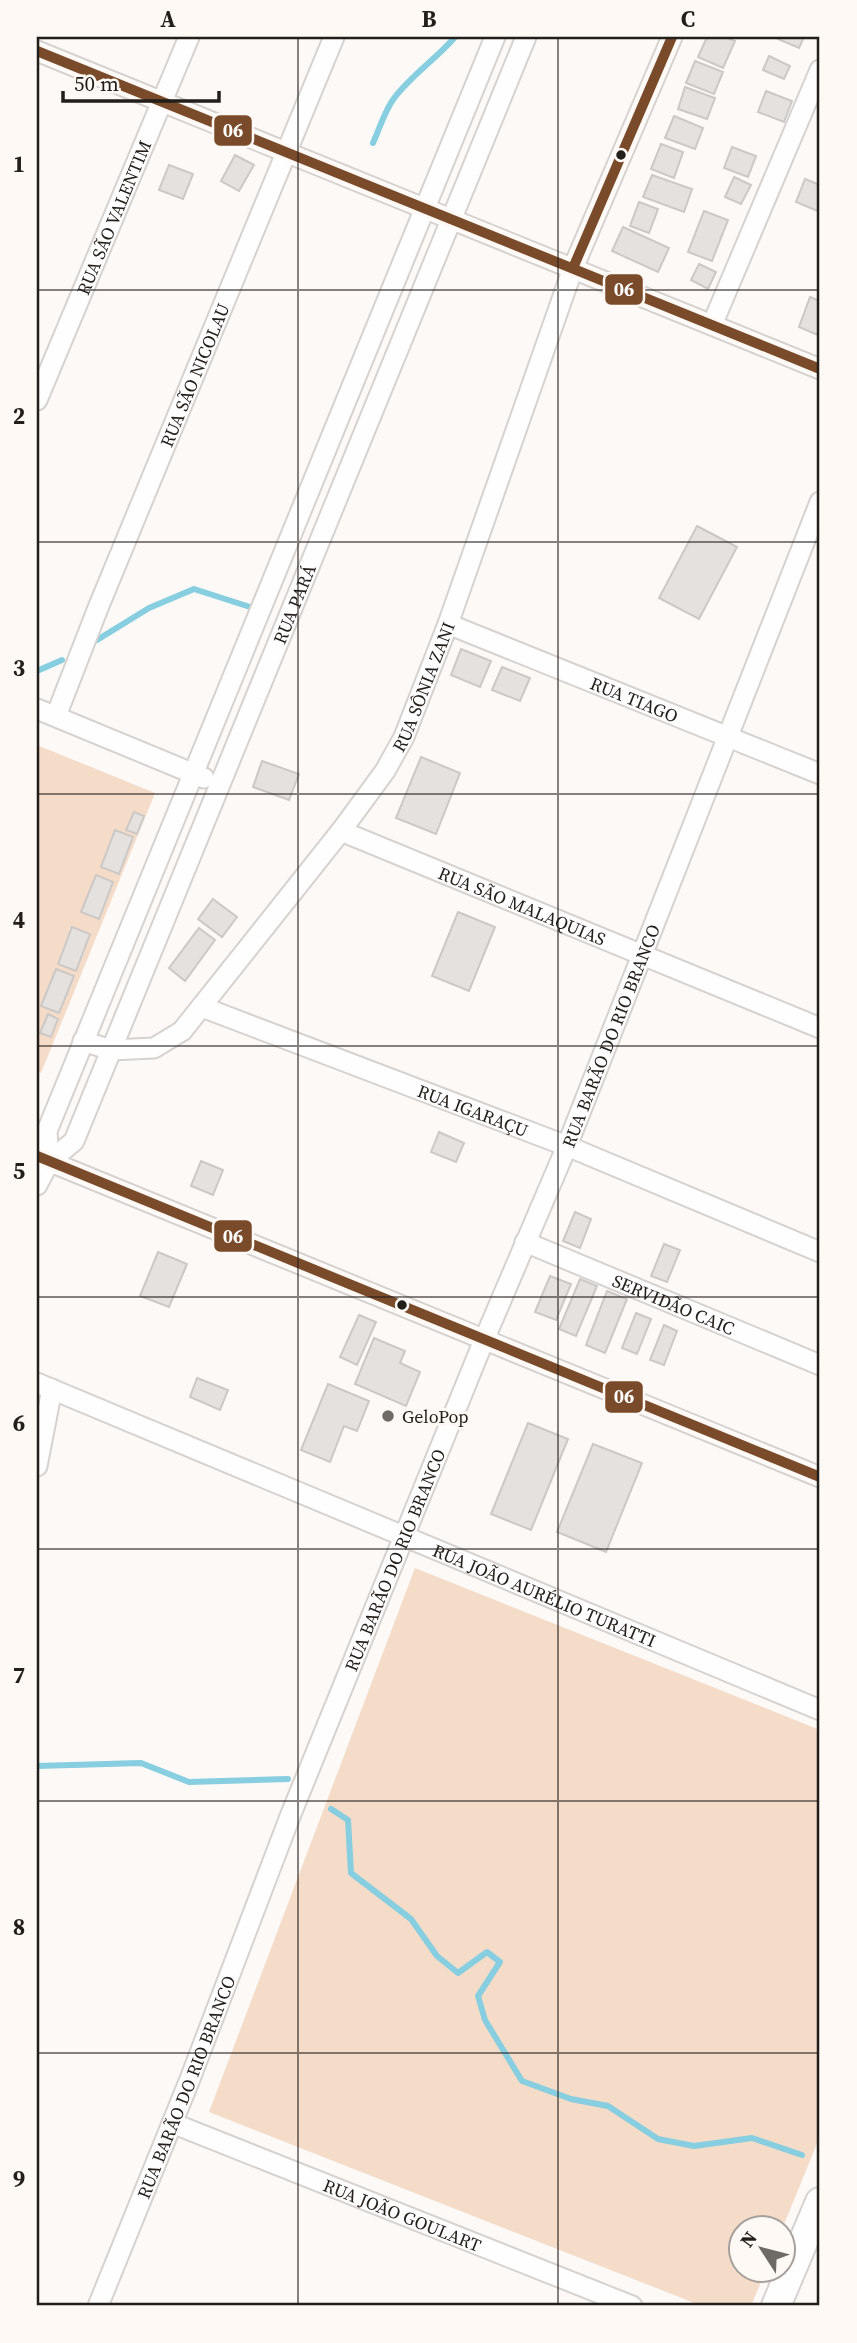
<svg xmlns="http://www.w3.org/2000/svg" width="857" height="2343" font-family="'Source Serif 4',serif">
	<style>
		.green { fill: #f5dcc9 }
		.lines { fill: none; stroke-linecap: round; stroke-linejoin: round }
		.stream { stroke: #86cee0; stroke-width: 6 }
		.building { fill: #e5e1de; stroke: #ccc8c6; stroke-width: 2 }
		.street-casing { stroke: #d6d2cf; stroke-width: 23 }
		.secondary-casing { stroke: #d6d2cf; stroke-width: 32 }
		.street { stroke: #fffefe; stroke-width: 19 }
		.secondary { stroke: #fffefe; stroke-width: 28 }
		.bus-1-casing { stroke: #fef9f5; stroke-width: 16 }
		.bus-1 { stroke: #7a4b2a; stroke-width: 10 }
		.grid { fill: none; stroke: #221e1a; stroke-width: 2; stroke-opacity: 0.55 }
		.bus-dot { fill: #221e1a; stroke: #fef9f5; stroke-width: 2.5 }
		.poi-dot { fill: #6e6b67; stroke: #fef9f5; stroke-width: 2.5 }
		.labels { text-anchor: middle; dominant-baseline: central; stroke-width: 6; stroke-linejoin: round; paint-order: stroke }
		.street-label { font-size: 18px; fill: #221e1a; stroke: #fef9f5 }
		.poi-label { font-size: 18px; fill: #221e1a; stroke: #fef9f5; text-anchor: start }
		.line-badge { stroke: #fef9f5; stroke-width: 2.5 }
		.badge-label { font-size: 19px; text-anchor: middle; font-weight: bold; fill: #fff }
		.neatline { fill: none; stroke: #221e1a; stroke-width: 2.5 }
		.grid-label { font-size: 23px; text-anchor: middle; font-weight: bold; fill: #221e1a }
	</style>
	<rect width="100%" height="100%" fill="#fcf9f7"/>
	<g class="green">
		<path d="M37,745l118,48 -114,280 -4,-2z"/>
		<path d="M415,1568l405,162v406l-37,91 -41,1v42h24l-15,36h-49l-493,-194z"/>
	</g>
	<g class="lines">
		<g class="stream">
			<path d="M373,143c7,-15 12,-34 22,-46 18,-23 41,-38 60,-60"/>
			<path d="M97,640l52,-32 45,-19 56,18"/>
			<path d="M37,671l25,-11"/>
			<path d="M37,1766l104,-3 48,19 99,-3"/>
			<path d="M331,1809l17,11 3,53 60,46 26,37 21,17 29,-21 13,10 -22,34 7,24 37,61 49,18 37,7 50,33 36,7 58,-8 50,17"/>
		</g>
	</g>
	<g class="building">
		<path d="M707,37h18l10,4 -12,27 -25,-11z"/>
		<path d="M779,37h25l-5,11 -21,-9z"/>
		<path d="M769,56l21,10 -6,13 -21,-9z"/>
		<path d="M695,61l28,11 -9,22 -28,-11z"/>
		<path d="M685,87l30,11 -8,21 -29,-10z"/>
		<path d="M766,91l26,10 -8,21 -26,-10z"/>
		<path d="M674,116l29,12 -8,21 -30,-11z"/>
		<path d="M661,144l22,8 -9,26 -23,-9z"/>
		<path d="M732,147l24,9 -8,21 -24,-9z"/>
		<path d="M235,155l19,10 -15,26 -18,-10z"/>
		<path d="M169,165l24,9 -10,25 -24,-9z"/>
		<path d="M652,175l40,14 -8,23 -41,-15z"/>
		<path d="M734,177l17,8 -10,19 -16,-7z"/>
		<path d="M805,179l15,6v27l-24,-10z"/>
		<path d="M639,202l19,7 -9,24 -19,-7z"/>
		<path d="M704,211l24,9 -16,41 -24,-9z"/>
		<path d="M623,227l46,21 -11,24 -46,-21z"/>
		<path d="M699,264l17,8 -8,17 -17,-9z"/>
		<path d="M810,297l10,4v35l-21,-9z"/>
		<path d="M697,526l40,21 -38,72 -40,-21z"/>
		<path d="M461,649l30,12 -11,26 -29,-12z"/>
		<path d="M502,667l28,11 -10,23 -28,-11z"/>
		<path d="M421,757l39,16 -24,61 -40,-16z"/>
		<path d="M262,761l37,13 -10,26 -36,-13z"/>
		<path d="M134,812l10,4 -7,18 -11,-4z"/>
		<path d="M115,830l18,7 -14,37 -18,-7z"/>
		<path d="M96,875l17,7 -14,37 -18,-7z"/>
		<path d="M213,899l24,18 -15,20 -24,-18z"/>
		<path d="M458,912l37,15 -26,64 -37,-15z"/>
		<path d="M72,927l18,7 -14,37 -18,-7z"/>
		<path d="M199,928l16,12 -30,41 -16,-13z"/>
		<path d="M56,969l18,7 -15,37 -18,-7z"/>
		<path d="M48,1014l10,5 -7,18 -11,-4z"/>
		<path d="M439,1132l25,11 -8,19 -25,-10z"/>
		<path d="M201,1161l22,9 -10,25 -22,-9z"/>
		<path d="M575,1212l16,7 -11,29 -17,-7z"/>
		<path d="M664,1244l16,6 -13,32 -16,-6z"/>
		<path d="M158,1252l29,12 -18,43 -29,-11z"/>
		<path d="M550,1276l21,8 -15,36 -21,-8z"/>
		<path d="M580,1279l17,7 -21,50 -17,-7z"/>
		<path d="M607,1291l20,8 -22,54 -19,-8z"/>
		<path d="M636,1313l15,6 -14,35 -15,-6z"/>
		<path d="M359,1315l17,7 -19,43 -17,-8z"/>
		<path d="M664,1325l13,6 -13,34 -14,-5z"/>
		<path d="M374,1338l31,13 -5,12 20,9 -14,34 -51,-22z"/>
		<path d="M197,1378l31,12 -8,20 -30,-13z"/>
		<path d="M328,1384l41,17 -12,30 -13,-5 -14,36 -29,-12z"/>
		<path d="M528,1423l40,16 -37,91 -40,-16z"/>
		<path d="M593,1444l49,19 -36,89 -49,-20z"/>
	</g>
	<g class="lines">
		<defs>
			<g id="street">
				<path d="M37,51l783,318"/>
				<path d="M712,325l108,-255"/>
				<path id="s1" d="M37,400l152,-363"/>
				<path id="s2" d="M448,624l372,150"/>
				<path d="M37,709l167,69"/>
				<path id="s3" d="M56,716l42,-108 236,-571"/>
				<path id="s4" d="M341,831l479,197"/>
				<path id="s5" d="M202,1007l365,139 253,106"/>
				<path id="s6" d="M83,1041l28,9 43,-2 28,-17 159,-200 44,-60 19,-34 44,-113 125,-356 99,-231"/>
				<path d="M41,1158l779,319"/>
				<path d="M49,1162l-2,-31 448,-1094"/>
				<path id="s7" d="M37,1185l12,-23 25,-21 452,-1104"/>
				<path id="s8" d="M525,1242l295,123"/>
				<path id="s9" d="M37,1383l783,327"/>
				<path d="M37,1466l15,-77"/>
				<path id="s10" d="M172,2123l460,183"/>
				<path id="s11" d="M98,2306l92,-227 101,-265 193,-474 83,-194 253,-644"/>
			</g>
			<path id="secondary" d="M776,2306l44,-104"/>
		</defs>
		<use href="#street" class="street-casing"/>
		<use href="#secondary" class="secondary-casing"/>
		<use href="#street" class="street"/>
		<use href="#secondary" class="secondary"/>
		<defs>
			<g id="bus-1">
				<path d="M37,51l783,318"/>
				<path d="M573,268l99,-231"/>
				<path d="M37,1156l783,321"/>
			</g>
		</defs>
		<use href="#bus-1" class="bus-1-casing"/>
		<use href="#bus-1" class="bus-1"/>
	</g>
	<path class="grid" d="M298,37v2269M558,37v2269M37,290h783M37,542h783M37,794h783M37,1046h783M37,1297h783M37,1549h783M37,1801h783M37,2053h783"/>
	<g class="bus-dot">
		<circle cx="621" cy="155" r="6"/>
		<circle cx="402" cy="1305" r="6"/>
	</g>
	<circle class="poi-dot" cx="388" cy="1416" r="7"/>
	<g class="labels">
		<g class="street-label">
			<text stroke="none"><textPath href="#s1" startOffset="198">RUA SÃO VALENTIM</textPath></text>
			<text stroke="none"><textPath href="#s3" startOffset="368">RUA SÃO NICOLAU</textPath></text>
			<text stroke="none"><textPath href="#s7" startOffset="639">RUA PARÁ</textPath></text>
			<text stroke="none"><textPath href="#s6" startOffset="528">RUA SÔNIA ZANI</textPath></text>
			<text stroke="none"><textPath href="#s2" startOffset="201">RUA TIAGO</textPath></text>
			<text stroke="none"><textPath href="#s4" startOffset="196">RUA SÃO MALAQUIAS</textPath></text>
			<text stroke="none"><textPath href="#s11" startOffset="1370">RUA BARÃO DO RIO BRANCO</textPath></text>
			<text stroke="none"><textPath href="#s5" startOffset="290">RUA IGARAÇU</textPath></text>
			<text stroke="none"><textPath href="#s8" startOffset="161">SERVIDÃO CAIC</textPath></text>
			<text stroke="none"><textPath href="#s11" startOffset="803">RUA BARÃO DO RIO BRANCO</textPath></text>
			<text stroke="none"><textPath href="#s9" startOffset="550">RUA JOÃO AURÉLIO TURATTI</textPath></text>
			<text stroke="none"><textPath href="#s11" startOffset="236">RUA BARÃO DO RIO BRANCO</textPath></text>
			<text stroke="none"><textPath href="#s10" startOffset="248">RUA JOÃO GOULART</textPath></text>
		</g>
		<g class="poi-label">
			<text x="402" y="1416">GeloPop</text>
		</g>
	</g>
	<g class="line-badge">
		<rect x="213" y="114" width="40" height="33" rx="7" fill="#7a4b2a"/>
		<rect x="604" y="273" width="40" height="33" rx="7" fill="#7a4b2a"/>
		<rect x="213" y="1219" width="40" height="34" rx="7" fill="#7a4b2a"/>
		<rect x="604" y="1380" width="40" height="34" rx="7" fill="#7a4b2a"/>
	</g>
	<g class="badge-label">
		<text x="233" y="137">06</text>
		<text x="624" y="296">06</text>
		<text x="233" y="1243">06</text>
		<text x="624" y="1403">06</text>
	</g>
	<rect width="857" height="2343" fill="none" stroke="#fef9f5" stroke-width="77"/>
	<g transform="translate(762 2249) rotate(306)"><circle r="33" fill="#fef9f5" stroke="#a6a19d" stroke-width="2"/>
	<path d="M0-5L12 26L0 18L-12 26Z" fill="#6e6b67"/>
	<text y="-10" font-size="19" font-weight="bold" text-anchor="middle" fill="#221e1a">N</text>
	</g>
	<path d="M63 91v10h156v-10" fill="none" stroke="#221e1a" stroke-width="3.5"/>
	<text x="74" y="91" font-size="21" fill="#221e1a" stroke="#fef9f5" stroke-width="5" paint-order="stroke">50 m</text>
	<rect x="38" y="38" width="780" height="2266" class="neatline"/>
	<g class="grid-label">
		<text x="168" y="27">A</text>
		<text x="429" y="27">B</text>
		<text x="688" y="27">C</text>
		<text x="19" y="172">1</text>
		<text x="19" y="424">2</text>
		<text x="19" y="676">3</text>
		<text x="19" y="928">4</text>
		<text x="19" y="1179">5</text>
		<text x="19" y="1431">6</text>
		<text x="19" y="1683">7</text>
		<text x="19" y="1935">8</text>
		<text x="19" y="2187">9</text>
	</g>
</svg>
